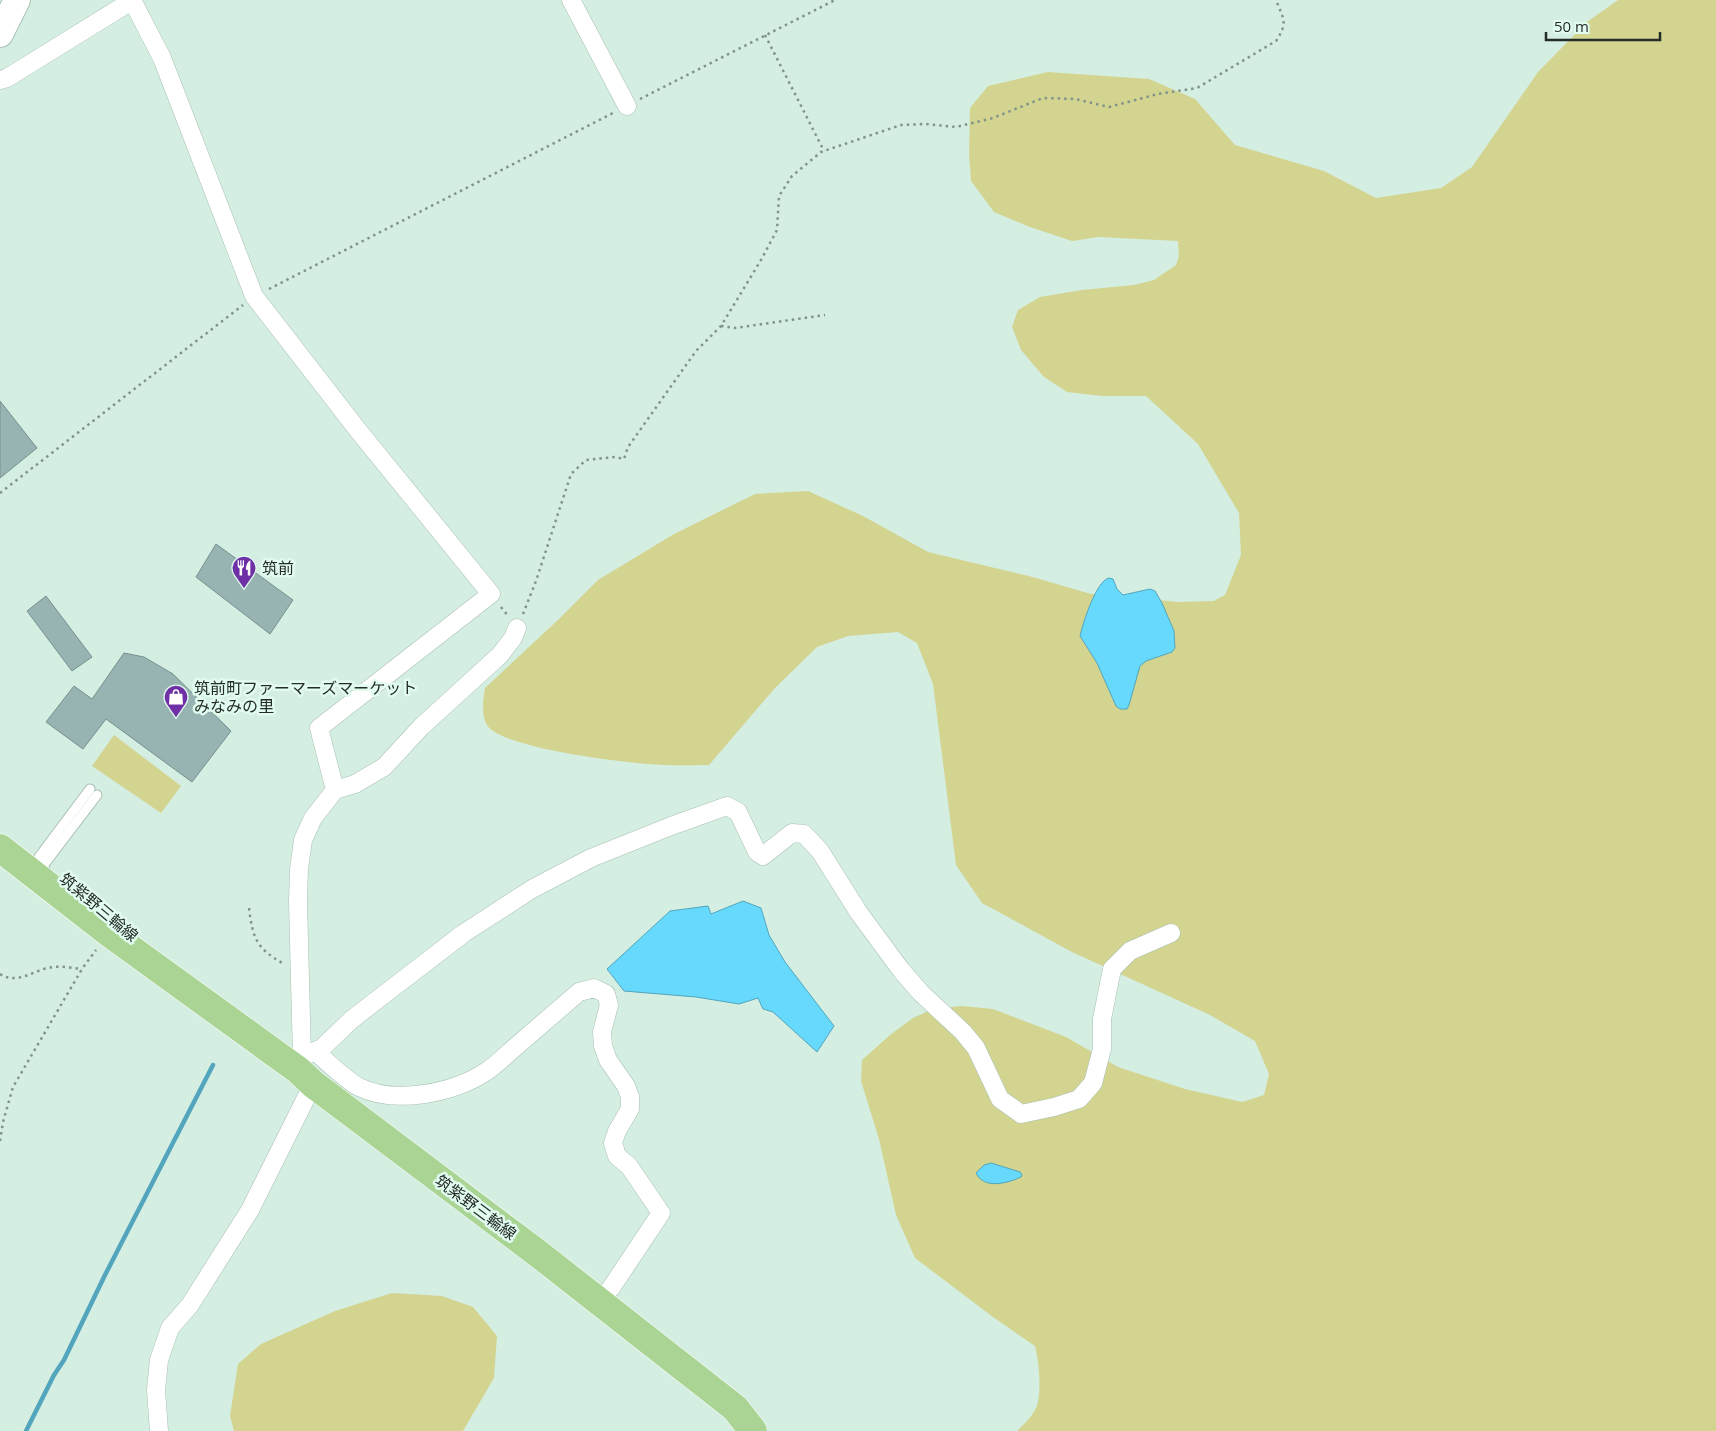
<svg xmlns="http://www.w3.org/2000/svg" width="1716" height="1431" font-family="'Open Sans','Noto Sans JP',sans-serif">
	<style>
		.green { fill: #d3d490 }
		.water { fill: #66d9fc; stroke: #52a5bc }
		.lines { fill: none; stroke-linecap: round; stroke-linejoin: round }
		.stream { stroke: #52a5bc; stroke-width: 4.5 }
		.building { fill: #98b4b2; stroke: #76918f }
		.service-casing { stroke: #a8c0b4; stroke-width: 11 }
		.minor-casing { stroke: #a8c0b4; stroke-width: 19 }
		.secondary-casing { stroke: #a8c0b4; stroke-width: 28 }
		.primary-casing { stroke: #fff; stroke-width: 29 }
		.path { stroke: #82938a; stroke-width: 2.5; stroke-dasharray: 2.5 4; stroke-linecap: butt }
		.service { stroke: #fff; stroke-width: 9 }
		.minor { stroke: #fff; stroke-width: 18 }
		.secondary { stroke: #fff; stroke-width: 26 }
		.primary { stroke: #a9d494; stroke-width: 28 }
		.labels { text-anchor: middle; dominant-baseline: central; stroke-width: 5; stroke-linejoin: round; paint-order: stroke }
		.poi-label { font-size: 16px; fill: #232c27; stroke: #e2fbef; text-anchor: start }
		.street-label { font-size: 16px; fill: #232c27; stroke: #e2fbef }
	</style>
	<rect width="100%" height="100%" fill="#d5eee2"/>
	<g class="green">
		<path d="M1618,0h98v1431h-699c8,-8 19,-18 21,-29 3,-17 1,-40 -3,-56l-42,-29 -78,-59 -19,-43 -17,-76 -18,-58 1,-21 28,-25 23,-17 20,-9 29,-3 31,3 73,28 52,30 67,22 57,13 22,-7 5,-21 -14,-33 -45,-26 -138,-63 -90,-49 -26,-38 -23,-181 -16,-41 -19,-11 -50,4 -31,11 -42,41 -66,77c-20,0 -41,1 -61,-1 -29,-2 -147,-16 -161,-39 -6,-9 -4,-26 -2,-37l74,-69 39,-39 76,-46 81,-40 53,-3 55,25 65,36 101,24 62,18 88,8 35,-1 11,-6 16,-40 -2,-42 -41,-69 -52,-48h-44l-35,-4 -23,-15 -23,-27 -9,-23 6,-17 22,-13 42,-7 52,-5 20,-5 22,-15 3,-9 -1,-15 -79,-4 -27,4 -42,-14 -36,-15 -23,-31 -2,-27 1,-46 18,-22 60,-14 101,7 46,20 40,46 89,26 52,27 65,-10 31,-21 66,-95 49,-50z"/>
		<path d="M114,735l67,51 -20,27 -69,-47z"/>
		<path d="M392,1293l50,3 31,11 24,29 -3,42 -31,53h-229l-4,-15 8,-52 23,-20 74,-33z"/>
	</g>
	<g class="water">
		<path d="M1109,578l4,1 4,10 6,6 27,-6 5,2 7,12 12,28 1,17 -3,4 -26,9 -6,5 -11,39 -2,4h-7l-4,-3 -19,-43 -17,-27c3,-13 16,-55 29,-58z"/>
		<path d="M743,901l18,7 8,27 16,27 49,64 -17,26 -44,-40 -10,-3 -5,-11 -19,6 -43,-7 -72,-6 -17,-22 63,-58 38,-5 3,8z"/>
		<path d="M991,1163l29,9 2,3 -1,2c-13,6 -37,13 -45,-4l8,-8z"/>
	</g>
	<g class="lines">
		<path class="stream" d="M26,1431l28,-56 10,-15 41,-85 108,-210"/>
	</g>
	<g class="building">
		<path d="M0,401l37,47 -37,30z"/>
		<path d="M216,544l77,56 -23,34 -74,-57z"/>
		<path d="M46,596l46,61 -20,14 -45,-60z"/>
		<path d="M124,653l20,4 29,17 58,57 -39,51 -86,-63 -23,30 -37,-27 28,-36 18,13z"/>
	</g>
	<g class="lines">
		<defs>
			<g id="service">
				<path d="M36,865l10,-3 51,-67"/>
				<path d="M45,869l-5,-4 -1,-8 51,-68"/>
			</g>
			<g id="minor">
				<path d="M132,0l30,58 92,238 103,133 134,165 -172,134 16,62 -22,28 -10,22 -4,29 -1,33 4,155 -4,13"/>
				<path d="M571,0l56,106"/>
				<path d="M0,80l7,-2 126,-78"/>
				<path d="M335,790l20,-6 29,-17 37,-40 79,-72 13,-17 4,-10"/>
				<path d="M315,1051c11,10 32,30 44,36 37,18 95,6 128,-16 9,-6 18,-15 26,-22 22,-19 44,-38 66,-57l15,-4 12,6 3,11 -7,27 1,14 5,14 18,26 4,11v12l-13,22 -4,12 4,13 12,10 32,47 -50,75 -13,13"/>
				<path d="M302,1057l20,-9 29,-28 113,-87 68,-44 59,-31 80,-32 56,-20 11,6 19,40 6,4 29,-23 12,1 16,17 39,62 42,57 20,23 42,39 13,16 24,51 21,15 33,-7 25,-8 14,-16 9,-34v-30l10,-50 18,-18 41,-18"/>
				<path d="M159,1431l-3,-41 3,-30 11,-32 20,-23 60,-95 63,-126"/>
			</g>
			<path id="secondary" d="M0,34l17,-34"/>
			<path id="primary" d="M0,848l109,85 189,137 15,14 223,168 199,156 18,23"/>
		</defs>
		<use href="#service" class="service-casing"/>
		<use href="#minor" class="minor-casing"/>
		<use href="#secondary" class="secondary-casing"/>
		<use href="#primary" class="primary-casing"/>
		<g class="path">
			<path d="M765,35l59,116"/>
			<path d="M640,99l195,-99"/>
			<path d="M269,289l344,-176"/>
			<path d="M721,326l14,2 90,-13"/>
			<path d="M0,493l243,-188"/>
			<path d="M501,607l7,9"/>
			<path d="M523,614l13,-33 35,-107 15,-14 29,-3 9,2 4,-12 68,-96 25,-25 40,-66 16,-30 2,-34 13,-20 29,-24 80,-27 24,-1 31,3 37,-9 50,-20 32,1 34,8 49,-13 39,-6 79,-47c12,-18 8,-21 0,-41"/>
			<path d="M249,908c4,31 7,40 35,56"/>
			<path d="M0,974c19,12 35,-6 54,-7 9,-1 19,1 28,2"/>
			<path d="M0,1141l3,-19 10,-35 69,-118 14,-19"/>
		</g>
		<use href="#service" class="service"/>
		<use href="#minor" class="minor"/>
		<use href="#secondary" class="secondary"/>
		<use href="#primary" class="primary"/>
	</g>
	<defs>
		<symbol id="restaurant-pin" viewBox="-11 -11 22 30"><path d="M0 17L-7.5 6A9.5 9.5 0 1 1 7.5 6Z" fill="#6f30a5" stroke="#e2fbef"/><path d="M-5-6h1v4h1v-4h1v4h1v-4h1v5L-1.5 .5V6h-2V.5L-5-1ZM5-6V6H3V1.5H1.5Q1.5-4 5-6Z" fill="#fff"/></symbol>
		<symbol id="shop-pin" viewBox="-11 -11 22 30"><path d="M0 17L-7.5 6A9.5 9.5 0 1 1 7.5 6Z" fill="#6f30a5" stroke="#e2fbef"/><path d="M-5-2.5h2.3a2.7 3.5 0 0 1 5.4 0H5L5.5 6h-11ZM-1.5-2.5h3a1.5 2.3 0 0 0-3 0Z" fill="#fff"/></symbol>
	</defs>
	<g fill-rule="evenodd">
		<use href="#restaurant-pin" x="230" y="554" width="28" height="38"/>
		<use href="#shop-pin" x="162" y="683" width="28" height="38"/>
	</g>
	<g class="labels">
		<g class="poi-label">
			<text x="262" y="568">筑前</text>
			<text x="194" y="688">筑前町ファーマーズマーケット<tspan x="194" dy="18">みなみの里</tspan></text>
		</g>
		<g class="street-label">
			<text transform="translate(99 907) rotate(40)">筑紫野三輪線</text>
			<text transform="translate(476 1207) rotate(37)">筑紫野三輪線</text>
		</g>
	</g>
	<path d="M1546 32v8h114v-8" fill="none" stroke="#232c27" stroke-width="2.5"/>
	<text x="1554" y="32" font-size="15" fill="#232c27" stroke="#e2fbef" stroke-width="4" paint-order="stroke">50 m</text>
</svg>
